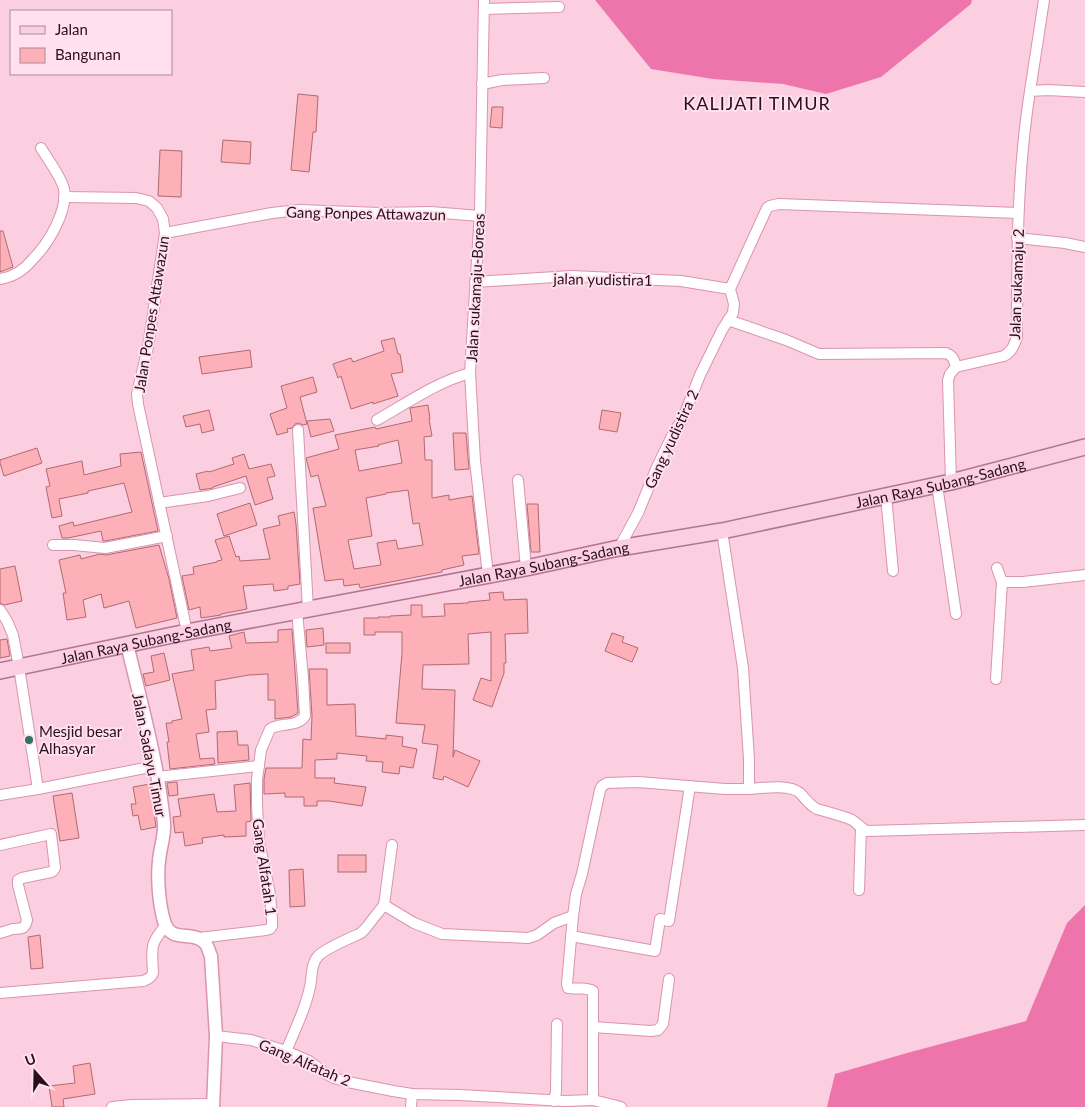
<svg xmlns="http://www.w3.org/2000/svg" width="1085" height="1107" font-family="Lato,sans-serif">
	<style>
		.forest { fill: #ed75ac }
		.building { fill: #fdb0b7; stroke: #b16a71; fill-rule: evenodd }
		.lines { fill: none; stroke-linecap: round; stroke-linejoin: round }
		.minor-casing { stroke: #d994b1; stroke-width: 12 }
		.tertiary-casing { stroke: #d994b1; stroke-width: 15 }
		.primary-casing { stroke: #b1768f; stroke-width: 18 }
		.minor { stroke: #fff; stroke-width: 10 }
		.tertiary { stroke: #fff; stroke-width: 12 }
		.primary { stroke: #fccee1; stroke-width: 15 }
		.poi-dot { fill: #327260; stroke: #ffe0ec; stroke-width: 2 }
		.labels { text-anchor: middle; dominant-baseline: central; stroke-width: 4; stroke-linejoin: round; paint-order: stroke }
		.street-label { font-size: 15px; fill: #290f1b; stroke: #ffe0ec }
		.poi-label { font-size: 15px; fill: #290f1b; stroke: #ffe0ec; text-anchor: start }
		.quarter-label { font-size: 18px; letter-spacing: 1px; fill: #290f1b; stroke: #ffe0ec }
	</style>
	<rect width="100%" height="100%" fill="#fbcee0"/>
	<g class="forest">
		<path d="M595,0h377l-1,4 -90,73 -55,17 -43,-10 -70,-5 -62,-10z"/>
		<path d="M1085,905v202h-258l8,-33 72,-21 119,-32 41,-98z"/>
	</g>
	<g class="building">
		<path d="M298,94l20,2 -2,36h-3l-4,40 -18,-2z"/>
		<path d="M492,107h11l-1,21 -12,-1z"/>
		<path d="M223,140l28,2 -1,22 -29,-2z"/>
		<path d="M160,150l22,1 -1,46 -23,-1z"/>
		<path d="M0,231h3l10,36 -13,5z"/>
		<path d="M394,338l4,16h2l3,18 -12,2 7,22 -25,8v-2l-22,7 -10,-33 -3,2 -5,-14 18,-6 2,4 31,-11 -3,-10z"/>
		<path d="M250,350l2,17 -50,7 -3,-17z"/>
		<path d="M313,377l4,15 -17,5 7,27 -4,1 -5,-2 -3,1 -3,4 -5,1 1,3 -11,3 -7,-21 17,-6 -6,-22z"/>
		<path d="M428,405l2,14h-1l3,17 -8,1 1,23h7v38l17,-3v5l23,-4 7,58 -17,2 2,9 -22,5v2l-82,16 -1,-4 -15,2 -1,-7 -18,2 -12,-73 13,-2 -8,-31 -7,2 -5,-19 33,-9 -4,-14 40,-8 1,2 36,-8 -2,-13zM398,440l4,23 -43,8 -4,-21 24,-4 -1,-1zM408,490l5,34 6,-1 4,22 -25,4 -2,-9 -19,3 4,22 -27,4 -6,-29 24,-4 -6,-38 20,-4v-1z"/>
		<path d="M209,410l5,20 -12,3 -2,-9 -14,3 -3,-11z"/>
		<path d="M602,410l19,3 -4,19 -18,-3z"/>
		<path d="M330,419l4,12 -23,6 -4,-16z"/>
		<path d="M453,433h13l3,36 -14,1z"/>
		<path d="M37,448l5,15 -38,13 -4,-13v-3z"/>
		<path d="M141,452l17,79 -53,10h-2l-2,-10 -33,7h-6l-3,-12 14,-4 1,4 58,-14 -8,-29 -36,8v2l-29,6 3,17 -10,2 -6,-31 4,-1 -4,-17 36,-8 2,14 37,-9 -1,-12z"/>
		<path d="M244,454l5,15 22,-5 4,12 -8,2 6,21 -18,6 -9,-29 -33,11v1l-13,2 -4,-16 12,-3 1,1 25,-8 -2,-6z"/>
		<path d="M250,503l7,22 -33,11 -7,-22z"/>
		<path d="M527,504h11l2,48h-9z"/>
		<path d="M294,512l2,12 4,60 -12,2v3l-14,2 -1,-7 -30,2 4,23 -26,5v1l-20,3 -1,-11 -11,3 -7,-34 12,-2 -1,-7 24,-5v-1l5,-1 -7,-20 14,-4 7,21 3,-1 1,5 30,-2 -7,-30 17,-4 -2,-9z"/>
		<path d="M159,545l10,34 8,39 -41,10 -7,-27 -25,7 -3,-14 -18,6 3,17 -19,3 -4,-27h3l-7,-33 21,-5 1,4 19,-5 6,1z"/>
		<path d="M15,566l7,35 -18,4 -4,-2v-34z"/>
		<path d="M503,592l1,8 23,-1 1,34 -23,1 1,29h-2v10l-12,34 -19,-7 8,-22 10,3v-49l-23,2 1,30 -46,1 -1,24 33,1 -2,67 2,-7 25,11 -12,26 -24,-11 -1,4 -10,-2 5,-33 -16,-2 3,-18 -29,-2 6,-70v-21h-27v3h-11v-17h14v-1h12v-1l21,-1v-10h11v12l23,-1 -1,-12 24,-1v-1l22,-2 -1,-7z"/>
		<path d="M323,628l1,17 -17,2 -1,-17z"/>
		<path d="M292,629l6,84 -7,4 -16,2v-19h-7v-26l-19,1 -34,6 1,28 -10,1 3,22 -13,2 4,25 14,-1 1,6 -45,5 -3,-27h2l-3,-19h6v-2l10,-2 -10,-45 22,-4 -3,-20 18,-3 1,4 22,-3 -3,-12 15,-4 2,11 32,-1v-12z"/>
		<path d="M612,633l12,4 -2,5 16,6 -6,14 -27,-11z"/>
		<path d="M7,639l3,17 -10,2v-18z"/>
		<rect x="326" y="643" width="24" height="10"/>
		<path d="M164,653l6,27 -24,6 -3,-12 11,-2 -3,-16z"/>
		<path d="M309,669h18v36l28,-1 1,32 30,3v-4l17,2 -1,9 15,3 -4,19 -13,-2 -1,8 -17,-2 1,-10 -17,-1 1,-5 -30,-3v6l-22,1v18h20l-1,5 32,4 -4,19 -33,-5h-12v5h-13v-9h-19v-4l-21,1v-15l2,-11h36l1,-29 8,1 1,-24z"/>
		<path d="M237,731l1,14h10l1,15 -31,3 -1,-31z"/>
		<path d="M177,782l1,13 -9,1 -2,-13z"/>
		<path d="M250,783l1,38 -5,1v14l-22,1v-2l-22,3 1,5 -18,3 -2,-14 -8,1 -2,-16 8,-1 -3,-17 36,-5 3,18 19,-1 -2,-26z"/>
		<path d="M150,784l6,43 -15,3 -3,-15 -5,1 -2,-12h5l-3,-17z"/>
		<path d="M72,793l7,45 -19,3 -7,-45z"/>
		<rect x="338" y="855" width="28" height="17"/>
		<path d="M303,869l2,37 -15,1 -1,-37z"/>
		<path d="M40,935l3,33 -12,1 -3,-32z"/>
		<path d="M90,1063l5,31 -32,5 1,8h-12l-3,-21 26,-3 -2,-17z"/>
	</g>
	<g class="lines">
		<defs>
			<g id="minor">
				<path d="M484,0l-4,211 -10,162 5,88 13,114"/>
				<path d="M484,9l75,-2"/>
				<path d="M482,84l20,-4 42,-2"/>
				<path d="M1030,91l14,-91"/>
				<path d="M64,197l72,1 13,3 8,7 6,11 2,14 -17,114 -11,47 1,10 49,228"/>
				<path d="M165,233l107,-20 27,-3 81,3 51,-1 49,4"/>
				<path d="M1017,238l48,5 20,4"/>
				<path d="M0,279c13,-2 25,-10 33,-20 15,-15 35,-48 31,-70 -3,-13 -16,-29 -23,-41"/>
				<path d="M475,282l96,-6 110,5 49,8"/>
				<path d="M728,320l58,20 33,14 127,-1c7,3 8,6 10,14"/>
				<path d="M377,420c30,-17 60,-38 93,-47"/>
				<path d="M298,430l10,179"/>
				<path d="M518,480l8,88"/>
				<path d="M951,482l-3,-102 2,-6 6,-7 48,-11c8,-5 10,-10 13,-19 0,-82 0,-164 13,-246l18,-1 37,2"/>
				<path d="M937,485l19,129"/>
				<path d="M886,496l7,75"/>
				<path d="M159,503l49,-7 32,-8"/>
				<path d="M53,545h21l31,3 62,-12"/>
				<path d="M619,548l19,-35 19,-46 16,-33 10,-16 17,-43 22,-45 11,-17 1,-9 -4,-15 37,-81 3,-2 9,-2 239,9"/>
				<path d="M997,568l5,14h21l62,-7"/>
				<path d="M0,610l7,11 6,14 6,32 19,122 117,-23"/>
				<path d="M996,679l6,-97"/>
				<path d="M157,777l102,-11"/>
				<path d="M749,789c14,-1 40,-5 51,4 6,6 9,12 17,16 11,3 22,6 33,10 7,3 10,9 17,12l218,-6"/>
				<path d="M0,795l38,-6"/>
				<path d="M0,845l51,-11 4,34 -2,3 -2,1 -29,6 -4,2v5l9,35c-2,10 -6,8 -14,9 -4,1 -9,3 -13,4"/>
				<path d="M859,890l2,-62"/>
				<path d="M384,905l30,18 28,11 86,4 9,-3 17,-12 19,-7"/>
				<path d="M571,936l84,15 5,-32 9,2 21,-135"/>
				<path d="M199,938l67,-8 4,-1 2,-3v-6l-2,-26 -11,-52 -2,-37v-26l4,-29 9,-21c10,-7 27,-1 35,-13l-2,-38 -6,-67"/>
				<path d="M0,993l143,-12c5,-2 8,-3 10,-8 -1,-25 -4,-28 13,-48"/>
				<path d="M593,1027l58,4 7,-1 5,-6 6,-45"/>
				<path d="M216,1036l35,4 35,11 23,10 17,13 8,4 14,4 45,9 19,3 48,1 105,6 28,-1v-109c-7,-5 -17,-1 -25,-3l-1,-4 6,-68 3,-22 6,-20 18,-84 2,-4 5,-3 31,-1 87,7h24v-30l-6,-91 -21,-137"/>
				<path d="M286,1051c9,-21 22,-48 25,-70 1,-9 1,-19 8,-26 8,-7 31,-17 42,-22l4,-4 19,-24 8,-60"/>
				<path d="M593,1100l28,7"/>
				<path d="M554,1101l2,-9 1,-68"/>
				<path d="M112,1107l20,-2 82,-1"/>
				<path d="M411,1107l1,-13"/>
			</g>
			<path id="tertiary" d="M127,644c14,59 31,119 37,179 1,13 -4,25 -5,38 -2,17 0,43 5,60 7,24 28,8 41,22 3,3 4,9 6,13l5,80 -3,71"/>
			<g id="primary">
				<path id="s1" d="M0,671l187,-39 339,-64 93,-20 103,-17 229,-49 134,-35"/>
			</g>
		</defs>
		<use href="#minor" class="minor-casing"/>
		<use href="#tertiary" class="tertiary-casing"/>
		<use href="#primary" class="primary-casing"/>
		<use href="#minor" class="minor"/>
		<use href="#tertiary" class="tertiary"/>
		<use href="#primary" class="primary"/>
	</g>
	<circle class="poi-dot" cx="29" cy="740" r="5"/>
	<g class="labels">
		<g class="street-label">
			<text transform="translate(366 213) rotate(1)">Gang Ponpes Attawazun</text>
			<text transform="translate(603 279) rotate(1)">jalan yudistira1</text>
			<text transform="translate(1016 284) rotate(-88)">Jalan sukamaju 2</text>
			<text transform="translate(475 288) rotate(-87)">Jalan sukamaju-Boreas</text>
			<text transform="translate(151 314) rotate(-81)">Jalan Ponpes Attawazun</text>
			<text transform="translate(671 439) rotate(-65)">Gang yudistira 2</text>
			<text stroke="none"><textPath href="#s1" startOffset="959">Jalan Raya Subang-Sadang</textPath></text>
			<text stroke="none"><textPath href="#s1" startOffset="554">Jalan Raya Subang-Sadang</textPath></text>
			<text stroke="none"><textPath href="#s1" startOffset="149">Jalan Raya Subang-Sadang</textPath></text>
			<text transform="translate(150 755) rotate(79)">Jalan Sadayu Timur</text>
			<text transform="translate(265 867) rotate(82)">Gang Alfatah 1</text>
			<text transform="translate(305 1062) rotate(23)">Gang Alfatah 2</text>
		</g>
		<g class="poi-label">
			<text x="39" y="731">Mesjid besar<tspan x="39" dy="17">Alhasyar</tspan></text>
		</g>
		<g class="quarter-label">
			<text x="757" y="103">KALIJATI TIMUR</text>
		</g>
	</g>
	<rect x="10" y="10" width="162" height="65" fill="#ffe0ec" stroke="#a98c98"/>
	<rect x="20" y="26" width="25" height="8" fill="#fccee1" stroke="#a98c98"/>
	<text x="55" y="35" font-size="15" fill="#290f1b">Jalan</text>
	<rect x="20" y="48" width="25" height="15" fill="#fdb0b7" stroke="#a98c98"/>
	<text x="55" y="60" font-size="15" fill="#290f1b">Bangunan</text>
	<g transform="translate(35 1072) rotate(340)" stroke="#ffe0ec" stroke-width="4" paint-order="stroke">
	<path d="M0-4L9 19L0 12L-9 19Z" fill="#290f1b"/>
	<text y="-8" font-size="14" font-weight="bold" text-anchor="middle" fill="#290f1b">U</text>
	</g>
</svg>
